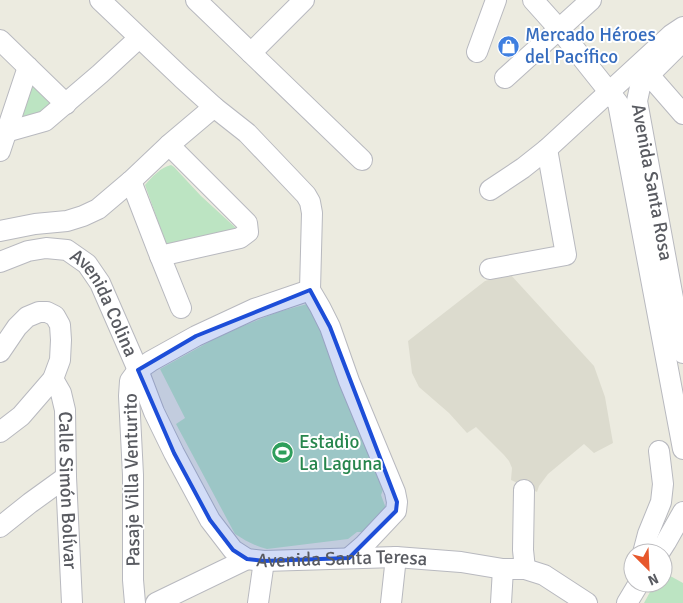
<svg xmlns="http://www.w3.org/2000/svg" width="683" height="603" font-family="Signika,sans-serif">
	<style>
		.education { fill: #dcdbce }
		.green { fill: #bce4c2 }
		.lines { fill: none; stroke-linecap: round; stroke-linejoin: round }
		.minor-casing { stroke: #b8b9bf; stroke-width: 22 }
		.minor { stroke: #fff; stroke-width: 20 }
		.marked { fill: #1d4ed8; fill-opacity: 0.2; stroke: #1d4ed8; stroke-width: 4; stroke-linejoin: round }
		.labels { text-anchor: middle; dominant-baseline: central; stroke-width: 4; stroke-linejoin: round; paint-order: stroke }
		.shop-label { font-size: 19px; fill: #366cbe; stroke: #fff; text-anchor: start }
		.street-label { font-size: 19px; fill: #595b61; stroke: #fff }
		.leisure-label { font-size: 19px; fill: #27864d; stroke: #fff; text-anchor: start }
	</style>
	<rect width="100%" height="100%" fill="#ecebe0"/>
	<path class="education" d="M510,274l84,92 11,31 8,46 -19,10 -10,-9 -36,30 -9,12 -2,6 -26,-12 1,-12 -3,-7 -5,-6 -28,-28 -9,6 -18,-20 -30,-26 -7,-14 -4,-32 77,-60z"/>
	<g class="green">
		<path d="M33,84l21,15 -1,9 -33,15 7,-31z"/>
		<path d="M171,165l3,2 27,29 36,33 -63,22 -8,-7 -21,-59c6,-7 16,-18 26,-20z"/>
		<path d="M307,304h6l73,178 -5,13 6,16 -25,21h-5l-9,7 -81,10c-12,-3 -21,-8 -32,-15l-59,-110 9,-6 -25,-49 65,-36 53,-21z"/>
		<path d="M663,572l20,11v20h-39l11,-20h8z"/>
	</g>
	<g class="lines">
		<defs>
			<g id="minor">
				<path d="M100,0l82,78 32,29 33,26 59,62 4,7 2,11 -2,77 10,17 10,20 19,54 46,111 2,10 -1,9 -32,34 -15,13"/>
				<path d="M196,0l166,160"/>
				<path d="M533,0l26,29 59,74 65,346"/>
				<path d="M0,40l66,64"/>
				<path id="s1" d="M683,41l-34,34 -9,12 -3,14 46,252"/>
				<path d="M477,52l19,-52"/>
				<path d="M251,53l53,-53"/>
				<path d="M649,75l34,39"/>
				<path d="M505,78l86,-78"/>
				<path d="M6,132l39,-11 55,-47 39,-36"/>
				<path d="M0,151l28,-84"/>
				<path d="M131,181l29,75 21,52"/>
				<path d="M490,190l33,-22 24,-19 124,-114 12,-8"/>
				<path d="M0,231l35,-7 32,-3 16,-5 15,-7 33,-28 38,-36 45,-38"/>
				<path d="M160,256l80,-18 8,-6 -1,-9 -78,-78"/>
				<path id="s2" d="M0,262l28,-11 18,-3 21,2 20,14 13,19 38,87 16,42 20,41 36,67 23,30 14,9 17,2 132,-4 65,5 42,7h22l19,6 43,28"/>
				<path d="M490,269l76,-14 -19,-106"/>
				<path d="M0,352l17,-25 10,-10 12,-5h8l8,4 5,9 1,15 -1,20 -7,19 -32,37 -21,16"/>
				<path id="s3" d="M53,379l8,14 4,17 1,67 6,126"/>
				<path d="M524,490l-1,60 2,19"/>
				<path d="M0,527l30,-24 36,-26"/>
				<path d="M643,553l5,-19 13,-32 2,-18 -4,-33"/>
				<path d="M659,553l7,-11 17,-30"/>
				<path d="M135,603l-2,-23v-105l-4,-79 1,-15 8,-11 13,-9 45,-25 58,-27 56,-19"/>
				<path d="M156,603l91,-44"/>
				<path d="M258,603l6,-42"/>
				<path d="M391,603l5,-46"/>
				<path d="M501,603l2,-34"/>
				<path d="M627,603l12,-20"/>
			</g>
		</defs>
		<use href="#minor" class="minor-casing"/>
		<use href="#minor" class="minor"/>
	</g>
	<path class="marked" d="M310,290l20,37 67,175 -1,9 -47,47 -85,3 -17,-2 -14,-9 -23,-30 -36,-67 -36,-83 58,-34z"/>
	<defs>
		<symbol id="shop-disc" viewBox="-11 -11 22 22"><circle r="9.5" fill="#3f7fe0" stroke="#fff"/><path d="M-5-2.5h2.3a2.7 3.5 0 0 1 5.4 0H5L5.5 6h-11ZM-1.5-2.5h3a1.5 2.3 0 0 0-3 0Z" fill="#fff"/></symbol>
		<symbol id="stadium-disc" viewBox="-11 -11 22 22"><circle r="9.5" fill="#2e9e5b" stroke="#fff"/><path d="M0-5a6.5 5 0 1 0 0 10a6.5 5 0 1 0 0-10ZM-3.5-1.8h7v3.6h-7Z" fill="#fff"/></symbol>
	</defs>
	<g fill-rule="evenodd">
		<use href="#shop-disc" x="496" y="34" width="25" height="25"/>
		<use href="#stadium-disc" x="270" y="440" width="25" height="25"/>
	</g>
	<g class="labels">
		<g class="shop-label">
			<text x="525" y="35">Mercado Héroes<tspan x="525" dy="22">del Pacífico</tspan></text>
		</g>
		<g class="street-label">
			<text stroke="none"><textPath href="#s1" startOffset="160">Avenida Santa Rosa</textPath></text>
			<text stroke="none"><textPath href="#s2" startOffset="136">Avenida Colina</textPath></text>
			<text transform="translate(132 480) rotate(-91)">Pasaje Villa Venturito</text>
			<text stroke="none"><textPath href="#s3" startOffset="114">Calle Simón Bolívar</textPath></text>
			<text stroke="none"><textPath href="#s2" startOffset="528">Avenida Santa Teresa</textPath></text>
		</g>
		<g class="leisure-label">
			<text x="299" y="442">Estadio<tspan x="299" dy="22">La Laguna</tspan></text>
		</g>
	</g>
	<g transform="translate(648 568) rotate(156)"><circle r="24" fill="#ffffff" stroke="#bdbdc0"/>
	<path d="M0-4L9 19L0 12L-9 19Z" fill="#e7572b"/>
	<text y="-8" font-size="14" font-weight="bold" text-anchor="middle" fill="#595b61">N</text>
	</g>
</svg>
